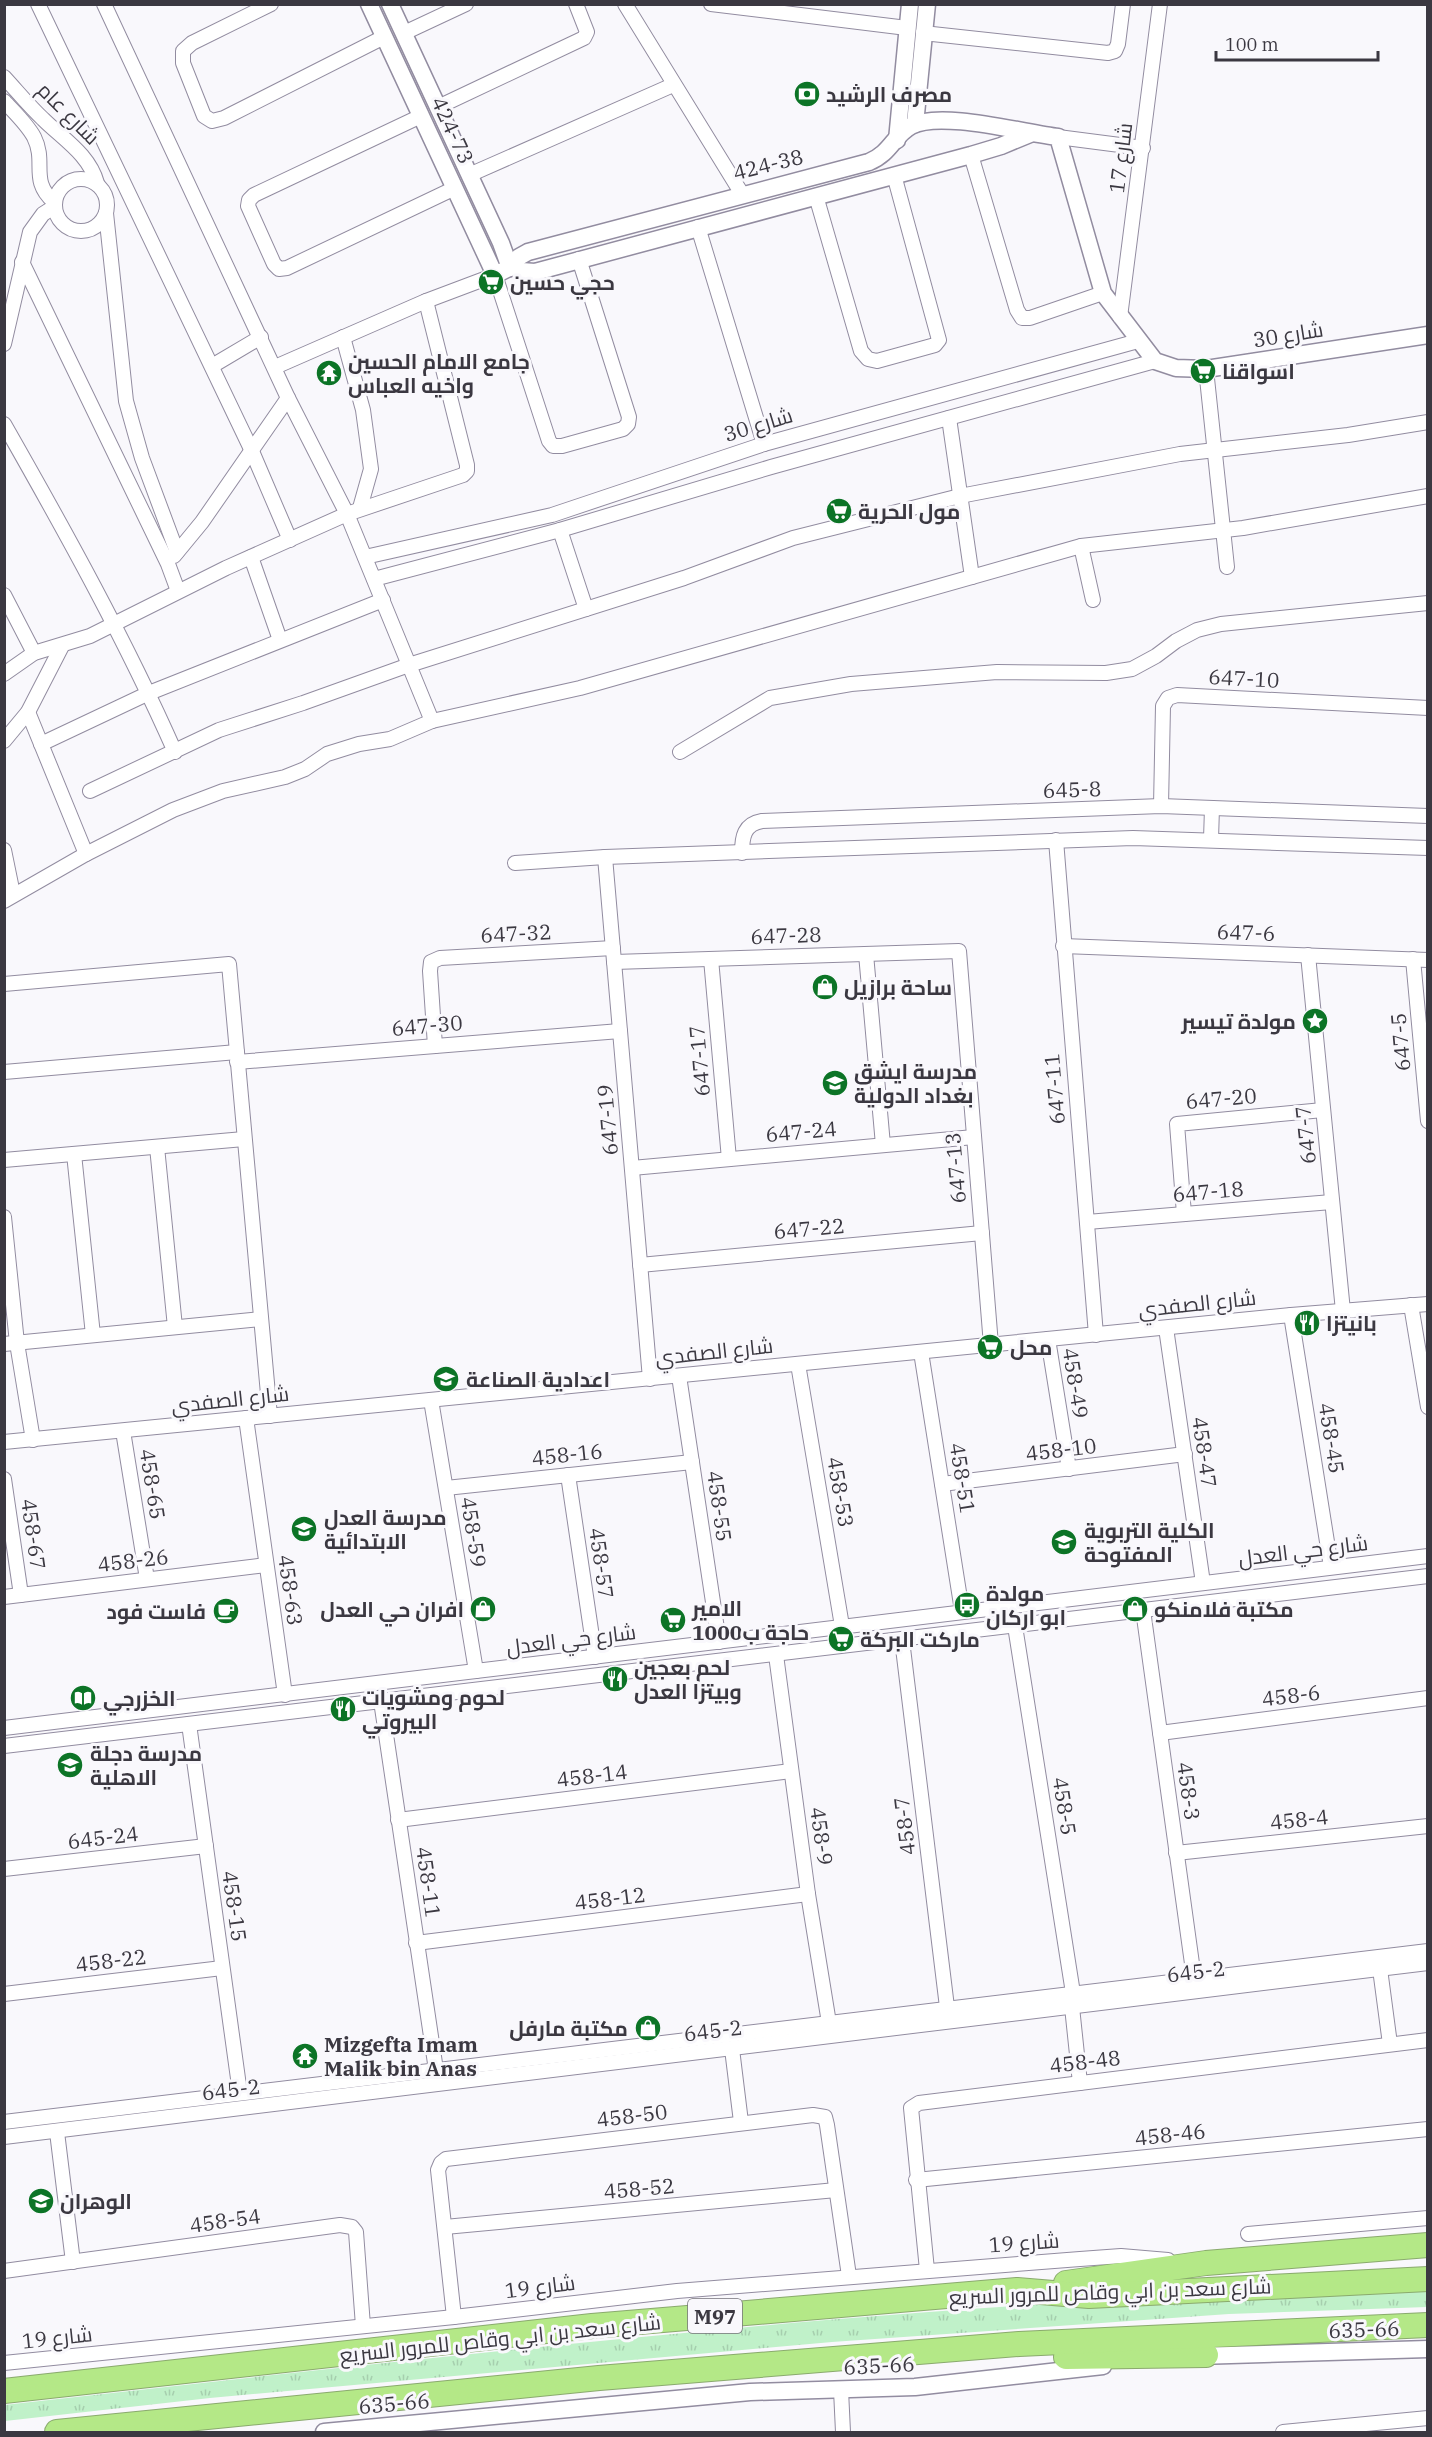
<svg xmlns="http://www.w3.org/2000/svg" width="1432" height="2437" font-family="'IBM Plex Serif',Cairo,serif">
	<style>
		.grass { fill: url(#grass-tufts) }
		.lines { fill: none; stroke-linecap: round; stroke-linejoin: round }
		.minor-casing { stroke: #928ca0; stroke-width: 16 }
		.tertiary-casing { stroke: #928ca0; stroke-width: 19 }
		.motorway-casing { stroke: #8aaa6e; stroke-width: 26 }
		.minor { stroke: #fff; stroke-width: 14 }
		.tertiary { stroke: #fff; stroke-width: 16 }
		.motorway { stroke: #b4e887; stroke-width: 24 }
		.labels { text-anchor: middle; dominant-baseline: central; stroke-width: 6; stroke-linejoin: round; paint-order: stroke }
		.shield { fill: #f9f8fc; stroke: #747279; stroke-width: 1.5 }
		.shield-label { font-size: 20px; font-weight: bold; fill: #3b3841 }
		.poi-label { font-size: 21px; font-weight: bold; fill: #3b3841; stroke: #f9f8fc; text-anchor: start }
		.street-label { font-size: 21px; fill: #3b3841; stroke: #f9f8fc }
	</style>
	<defs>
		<pattern id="grass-tufts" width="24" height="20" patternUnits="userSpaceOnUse" patternTransform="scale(1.5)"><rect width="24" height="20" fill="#c0f1c9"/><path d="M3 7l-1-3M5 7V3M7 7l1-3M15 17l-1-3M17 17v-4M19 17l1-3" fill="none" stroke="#a6cfae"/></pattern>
	</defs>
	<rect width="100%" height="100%" fill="#f9f8fc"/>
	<path class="grass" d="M1427,2284v23l-198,7 -397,28 -622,56 -205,23 -1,-16c274,-31 547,-61 822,-85 200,-17 401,-27 601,-36z"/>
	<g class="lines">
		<defs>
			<g id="minor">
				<path d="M38,4l213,445 39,91"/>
				<path d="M104,4l184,394 59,116 85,207"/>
				<path d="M271,4l-79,39 -9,8v12l21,53 8,5 12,-3 160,-81"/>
				<path d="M625,4l117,190"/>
				<path d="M711,4l196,24"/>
				<path d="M404,33l62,-29"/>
				<path d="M923,33l185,20 7,-2 3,-7 5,-40"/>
				<path d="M4,77c13,14 25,29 39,42 20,20 46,35 54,64"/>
				<path d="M4,101c10,11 23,23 30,36 13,26 -5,43 20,65"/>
				<path d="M438,107l146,-69 3,-6 -11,-28"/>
				<path d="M421,116l-167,79 -5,5 -1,6 26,58 5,5 8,-1 168,-80"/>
				<path d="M1058,137l85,11"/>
				<path d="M971,155l46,155 5,8h8l73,-25"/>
				<path d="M469,175l204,-90"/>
				<circle cx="81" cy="205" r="26"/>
				<path d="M816,196l45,155 7,8 9,2 58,-16 4,-5 -45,-165"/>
				<path d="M106,213l20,188 16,57 35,94"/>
				<path d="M698,227l66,217"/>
				<path d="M22,262l146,302 10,27"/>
				<path d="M1120,317l40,-313"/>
				<path d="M343,337l20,73 8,59 -11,39"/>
				<path d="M4,344l26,-112 13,-18 11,-7"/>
				<path d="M212,366l49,-29"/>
				<path d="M275,367l151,-66 69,-26 54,166 4,5h9l61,-17 5,-5 1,-7 -50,-158"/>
				<path d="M1206,369l21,198"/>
				<path d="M949,418l23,159"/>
				<path d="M4,424c61,107 121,215 171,328"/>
				<path d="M560,530l26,79"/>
				<path d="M1081,546l12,54"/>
				<path d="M174,556l28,-34 86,-124"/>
				<path d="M251,557l29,83"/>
				<path d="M365,557l187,-42 212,-71 374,-103"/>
				<path d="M374,579l186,-49 211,-63 384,-106"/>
				<path d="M4,595l30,58"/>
				<path d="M4,674l30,-21 56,-17 136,-68 121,-54 116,-39 4,-4v-6l-41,-164"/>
				<path d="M28,712l58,142"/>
				<path d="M4,741l24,-29 34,-66"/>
				<path d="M41,744l108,-51 234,-93"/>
				<path d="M680,752l90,-54 81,-14 146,-12 109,1 26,-4 24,-13 20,-15 21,-11 24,-6 207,-21"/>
				<path d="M90,791l129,-61 84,-27 106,-38 275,-87 109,-40 167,-42 220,-42 168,-19 80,-13"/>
				<path d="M1161,806l2,-100 5,-8 9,-3 251,13"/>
				<path d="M1211,839l1,-31"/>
				<path d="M1056,840l40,495"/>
				<path d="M4,850l9,44"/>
				<path d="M742,853c0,-16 2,-29 20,-32l399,-15 267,10"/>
				<path d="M605,857l45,522"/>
				<path d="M515,863l90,-6 528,-19 295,10"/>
				<path d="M4,901l82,-47 87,-44 50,-19 62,-14 20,-8 22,-15 32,-10 31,-5 42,-18 148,-33 501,-142 162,-18 185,-32"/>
				<path d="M1063,946l365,14"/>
				<path d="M866,954l17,191"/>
				<path d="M1308,955l35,356"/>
				<path d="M711,959l18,200"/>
				<path d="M1413,959l15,162"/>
				<path d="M614,962l345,-11 32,394"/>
				<path d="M4,984l225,-20 41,452"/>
				<path d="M435,1046l-5,-75 1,-9 9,-4 173,-10"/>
				<path d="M237,1062l383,-31"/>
				<path d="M4,1072l233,-20"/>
				<path d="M157,1147l18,180"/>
				<path d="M74,1154l19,181"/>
				<path d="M4,1160l240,-21"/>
				<path d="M632,1168l342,-31"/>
				<path d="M1184,1214l-7,-90 146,-14"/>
				<path d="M4,1217l13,126 16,97"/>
				<path d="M1087,1222l245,-20"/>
				<path d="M640,1265l342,-32"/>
				<path d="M1411,1305l17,102"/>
				<path d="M1291,1315l40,252"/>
				<path d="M1166,1328l37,255"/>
				<path d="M1048,1339l21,130"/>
				<path d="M4,1344l257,-25"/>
				<path d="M921,1352l41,259"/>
				<path d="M798,1364l44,262"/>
				<path d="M679,1376l40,266"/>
				<path d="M431,1400l45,271"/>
				<path d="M246,1418l39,277"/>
				<path d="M123,1431l24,148"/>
				<path d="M4,1442l1287,-127 137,-11"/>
				<path d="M568,1475l27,182"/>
				<path d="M4,1479l17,116"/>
				<path d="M942,1484l243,-30"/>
				<path d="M446,1488l246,-26"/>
				<path d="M4,1597l262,-32"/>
				<path d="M1143,1610l51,368"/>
				<path d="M1015,1626l58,367"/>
				<path d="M902,1640l45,367"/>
				<path d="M776,1655l32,239 21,129"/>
				<path d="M381,1701l55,369"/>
				<path d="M189,1724l51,369"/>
				<path d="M4,1728l1424,-172"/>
				<path d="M1160,1733l268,-35"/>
				<path d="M4,1746l1424,-170"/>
				<path d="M398,1820l393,-49"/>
				<path d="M1176,1853l252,-27"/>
				<path d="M4,1869l202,-23"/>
				<path d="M416,1943l392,-49"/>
				<path d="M1380,1969l10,75"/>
				<path d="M4,1994l218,-26"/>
				<path d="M1072,2007l8,76"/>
				<path d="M732,2049l9,73"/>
				<path d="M4,2122l1424,-171"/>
				<path d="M57,2132l16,130"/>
				<path d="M4,2137l1424,-174"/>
				<path d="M916,2180l512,-51"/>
				<path d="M445,2227l391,-37"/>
				<path d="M1248,2234l180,-16"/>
				<path d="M927,2270l-16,-162 8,-5 509,-63"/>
				<path d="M4,2271l336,-46 12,2 4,5 7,94"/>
				<path d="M454,2317l-16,-147 3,-7 5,-4 367,-44 12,2 2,8 22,151"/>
				<path d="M4,2363l450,-46 223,-26 403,-32 41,-3 47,4"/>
				<path d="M841,2390l2,42"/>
				<path d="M1283,2432l145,-14"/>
			</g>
			<g id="tertiary">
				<path d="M369,4l126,271 18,-9 6,-9 9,-5 341,-90c22,-9 24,-26 42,-36 29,-16 113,7 147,11l45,156 52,68 21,7 30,1 222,-34"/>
				<path d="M390,4l111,239 9,25"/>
				<path d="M915,124l12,-120"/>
				<path d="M897,140l13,-136"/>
				<path d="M513,266l8,5 14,1 436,-117 30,-9 29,-12"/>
				<path d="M1198,2356l230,-7"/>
				<path d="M324,2432l426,-40 165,-5 188,-21"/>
			</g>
			<g id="motorway">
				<path d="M1066,2283l140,-20 222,-18"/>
				<path d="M1066,2357l140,-2"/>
				<path d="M4,2391l588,-65 425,-36 72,6 339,-17"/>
				<path d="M57,2432l542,-54 420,-34 409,-19"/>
			</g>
		</defs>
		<use href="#minor" class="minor-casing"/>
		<use href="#tertiary" class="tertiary-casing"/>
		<use href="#motorway" class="motorway-casing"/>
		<use href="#minor" class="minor"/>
		<use href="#tertiary" class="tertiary"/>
		<use href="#motorway" class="motorway"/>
	</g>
	<defs>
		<symbol id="bank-disc" viewBox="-11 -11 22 22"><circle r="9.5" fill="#0c7426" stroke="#f9f8fc"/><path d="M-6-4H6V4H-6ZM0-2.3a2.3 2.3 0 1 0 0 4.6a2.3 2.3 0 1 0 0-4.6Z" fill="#fff"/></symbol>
		<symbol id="supermarket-disc" viewBox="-11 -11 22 22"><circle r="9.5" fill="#0c7426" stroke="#f9f8fc"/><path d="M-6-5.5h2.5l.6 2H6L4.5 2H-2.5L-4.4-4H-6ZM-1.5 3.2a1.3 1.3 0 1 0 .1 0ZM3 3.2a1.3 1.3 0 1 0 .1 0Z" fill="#fff"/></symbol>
		<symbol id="temple-disc" viewBox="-11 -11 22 22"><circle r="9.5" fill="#0c7426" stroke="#f9f8fc"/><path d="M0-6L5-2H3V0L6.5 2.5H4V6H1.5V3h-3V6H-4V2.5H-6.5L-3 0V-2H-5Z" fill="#fff"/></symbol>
		<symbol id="shop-disc" viewBox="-11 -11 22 22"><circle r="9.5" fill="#0c7426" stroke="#f9f8fc"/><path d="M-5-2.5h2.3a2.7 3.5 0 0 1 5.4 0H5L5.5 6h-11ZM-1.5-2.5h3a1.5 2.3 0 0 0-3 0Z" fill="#fff"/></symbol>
		<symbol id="sight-disc" viewBox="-11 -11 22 22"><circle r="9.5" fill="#0c7426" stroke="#f9f8fc"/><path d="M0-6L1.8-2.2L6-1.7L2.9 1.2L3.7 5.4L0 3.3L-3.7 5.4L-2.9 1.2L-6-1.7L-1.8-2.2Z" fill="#fff"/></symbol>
		<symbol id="school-disc" viewBox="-11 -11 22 22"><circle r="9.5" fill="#0c7426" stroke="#f9f8fc"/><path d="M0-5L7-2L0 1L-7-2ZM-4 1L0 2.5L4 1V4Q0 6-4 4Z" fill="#fff"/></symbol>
		<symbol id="restaurant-disc" viewBox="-11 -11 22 22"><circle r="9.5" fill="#0c7426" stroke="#f9f8fc"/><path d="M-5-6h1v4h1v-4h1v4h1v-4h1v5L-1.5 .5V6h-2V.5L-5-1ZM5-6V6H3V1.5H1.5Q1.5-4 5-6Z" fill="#fff"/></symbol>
		<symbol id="university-disc" viewBox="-11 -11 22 22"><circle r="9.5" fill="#0c7426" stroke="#f9f8fc"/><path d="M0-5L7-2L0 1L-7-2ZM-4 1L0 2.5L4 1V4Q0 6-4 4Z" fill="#fff"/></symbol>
		<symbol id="bus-disc" viewBox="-11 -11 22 22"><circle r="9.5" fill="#0c7426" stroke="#f9f8fc"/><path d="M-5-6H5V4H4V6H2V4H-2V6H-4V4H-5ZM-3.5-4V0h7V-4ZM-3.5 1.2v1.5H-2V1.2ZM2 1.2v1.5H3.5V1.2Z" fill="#fff"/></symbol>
		<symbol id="cafe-disc" viewBox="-11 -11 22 22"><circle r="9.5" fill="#0c7426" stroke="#f9f8fc"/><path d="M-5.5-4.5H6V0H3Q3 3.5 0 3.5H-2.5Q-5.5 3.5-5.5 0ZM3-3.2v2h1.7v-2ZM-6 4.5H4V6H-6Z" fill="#fff"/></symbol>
		<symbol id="library-disc" viewBox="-11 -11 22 22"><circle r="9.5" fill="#0c7426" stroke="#f9f8fc"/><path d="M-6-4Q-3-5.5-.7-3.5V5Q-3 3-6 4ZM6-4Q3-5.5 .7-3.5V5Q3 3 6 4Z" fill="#fff"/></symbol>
	</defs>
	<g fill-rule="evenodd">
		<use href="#bank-disc" x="792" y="79" width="30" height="30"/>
		<use href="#supermarket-disc" x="476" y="267" width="30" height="30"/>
		<use href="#supermarket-disc" x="1188" y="356" width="30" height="30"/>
		<use href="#temple-disc" x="314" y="358" width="30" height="30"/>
		<use href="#supermarket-disc" x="824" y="496" width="30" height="30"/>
		<use href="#shop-disc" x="810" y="972" width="30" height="30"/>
		<use href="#sight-disc" x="1300" y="1006" width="30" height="30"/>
		<use href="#school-disc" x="820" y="1068" width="30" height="30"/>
		<use href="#restaurant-disc" x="1292" y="1308" width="30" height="30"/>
		<use href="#supermarket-disc" x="975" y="1332" width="30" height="30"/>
		<use href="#school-disc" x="431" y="1364" width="30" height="30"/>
		<use href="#school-disc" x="289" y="1514" width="30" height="30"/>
		<use href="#university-disc" x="1049" y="1527" width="30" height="30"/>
		<use href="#bus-disc" x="952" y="1590" width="30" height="30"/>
		<use href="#shop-disc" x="468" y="1594" width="30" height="30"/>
		<use href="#shop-disc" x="1120" y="1594" width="30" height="30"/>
		<use href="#cafe-disc" x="211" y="1596" width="30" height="30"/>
		<use href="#supermarket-disc" x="658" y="1605" width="30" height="30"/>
		<use href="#supermarket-disc" x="826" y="1624" width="30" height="30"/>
		<use href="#restaurant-disc" x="600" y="1664" width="30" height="30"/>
		<use href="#library-disc" x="68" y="1683" width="30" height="30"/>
		<use href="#restaurant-disc" x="328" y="1694" width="30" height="30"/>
		<use href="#school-disc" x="55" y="1750" width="30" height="30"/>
		<use href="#shop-disc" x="633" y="2013" width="30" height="30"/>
		<use href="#temple-disc" x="290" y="2041" width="30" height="30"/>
		<use href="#school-disc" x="26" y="2186" width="30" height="30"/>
	</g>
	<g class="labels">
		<rect class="shield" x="688" y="2299" width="54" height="34" rx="4.5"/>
		<g class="shield-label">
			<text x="715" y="2316">M97</text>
		</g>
		<g class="poi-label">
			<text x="826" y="94">مصرف الرشيد</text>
			<text x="510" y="282">حجي حسين</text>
			<text x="348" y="361">جامع الامام الحسين<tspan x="348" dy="24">واخيه العباس</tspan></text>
			<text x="1222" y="371">اسواقنا</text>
			<text x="858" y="511">مول الحرية</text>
			<text x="844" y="987">ساحة برازيل</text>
			<text x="1296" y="1021" text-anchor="end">مولدة تيسير</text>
			<text x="854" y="1071">مدرسة ايشق<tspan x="854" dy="24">بغداد الدولية</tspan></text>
			<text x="1326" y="1323">بانيتزا</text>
			<text x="1010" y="1347">محل</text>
			<text x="466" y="1379">اعدادية الصناعة</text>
			<text x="324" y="1517">مدرسة العدل<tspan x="324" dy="24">الابتدائية</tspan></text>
			<text x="1084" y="1530">الكلية التربوية<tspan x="1084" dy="24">المفتوحة</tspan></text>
			<text x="986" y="1593">مولدة<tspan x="986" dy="24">ابو اركان</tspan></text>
			<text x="692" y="1608">الامير<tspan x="692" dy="24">حاجة ب1000</tspan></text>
			<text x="464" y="1609" text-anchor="end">افران حي العدل</text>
			<text x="1154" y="1609">مكتبة فلامنكو</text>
			<text x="206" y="1611" text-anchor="end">فاست فود</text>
			<text x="860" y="1639">ماركت البركة</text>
			<text x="634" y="1667">لحم بعجين<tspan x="634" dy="24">وبيتزا العدل</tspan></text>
			<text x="362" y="1697">لحوم ومشويات<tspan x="362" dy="24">البيروتي</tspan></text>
			<text x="103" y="1698">الخزرجي</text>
			<text x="90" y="1753">مدرسة دجلة<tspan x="90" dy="24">الاهلية</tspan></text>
			<text x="628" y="2028" text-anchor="end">مكتبة مارفل</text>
			<text x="324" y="2044">Mizgefta Imam<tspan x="324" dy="24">Malik bin Anas</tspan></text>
			<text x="60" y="2201">الوهران</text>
		</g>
		<g class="street-label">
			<text transform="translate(69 113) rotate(45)">شارع عام</text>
			<text transform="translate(453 130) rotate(65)">424-73</text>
			<text transform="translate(1120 158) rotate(-83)">شارع 17</text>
			<text transform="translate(768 164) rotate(-14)">424-38</text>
			<text transform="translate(1288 334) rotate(-9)">شارع 30</text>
			<text transform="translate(758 424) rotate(-17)">شارع 30</text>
			<text transform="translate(1244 678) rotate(3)">647-10</text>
			<text transform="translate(1072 789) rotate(-2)">645-8</text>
			<text transform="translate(1246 932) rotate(2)">647-6</text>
			<text transform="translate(516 933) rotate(-3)">647-32</text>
			<text transform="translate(786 935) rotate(-2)">647-28</text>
			<text transform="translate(427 1025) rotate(-5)">647-30</text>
			<text transform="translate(1400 1042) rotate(-95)">647-5</text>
			<text transform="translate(699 1061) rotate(-95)">647-17</text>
			<text transform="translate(1054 1089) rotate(-95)">647-11</text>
			<text transform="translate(1221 1098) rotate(-5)">647-20</text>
			<text transform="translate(607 1120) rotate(-95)">647-19</text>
			<text transform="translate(801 1131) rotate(-5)">647-24</text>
			<text transform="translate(1305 1135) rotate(-96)">647-7</text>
			<text transform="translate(955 1168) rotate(-95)">647-13</text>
			<text transform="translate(1208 1191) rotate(-5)">647-18</text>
			<text transform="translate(809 1228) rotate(-5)">647-22</text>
			<text transform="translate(1197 1303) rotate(-6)">شارع الصفدي</text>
			<text transform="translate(714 1351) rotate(-6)">شارع الصفدي</text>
			<text transform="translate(1076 1383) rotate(81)">458-49</text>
			<text transform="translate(230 1399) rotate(-6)">شارع الصفدي</text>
			<text transform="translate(1332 1438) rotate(81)">458-45</text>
			<text transform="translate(1061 1449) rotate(-7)">458-10</text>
			<text transform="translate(1205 1452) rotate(82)">458-47</text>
			<text transform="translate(567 1454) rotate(-6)">458-16</text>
			<text transform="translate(963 1478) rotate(81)">458-51</text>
			<text transform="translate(153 1484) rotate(81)">458-65</text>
			<text transform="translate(841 1492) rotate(80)">458-53</text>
			<text transform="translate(720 1506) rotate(82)">458-55</text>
			<text transform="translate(474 1532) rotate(81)">458-59</text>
			<text transform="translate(34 1534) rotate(82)">458-67</text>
			<text transform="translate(1303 1550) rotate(-7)">شارع حي العدل</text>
			<text transform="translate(133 1560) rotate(-7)">458-26</text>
			<text transform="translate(602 1563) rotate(82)">458-57</text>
			<text transform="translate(291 1590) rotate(82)">458-63</text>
			<text transform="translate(571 1639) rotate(-7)">شارع حي العدل</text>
			<text transform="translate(1291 1695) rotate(-7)">458-6</text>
			<text transform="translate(592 1775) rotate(-7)">458-14</text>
			<text transform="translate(1189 1791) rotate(82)">458-3</text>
			<text transform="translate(1065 1806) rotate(81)">458-5</text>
			<text transform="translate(1299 1819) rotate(-6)">458-4</text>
			<text transform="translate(904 1826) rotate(-97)">458-7</text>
			<text transform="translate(822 1836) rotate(82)">458-9</text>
			<text transform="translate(103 1837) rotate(-7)">645-24</text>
			<text transform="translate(429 1882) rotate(82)">458-11</text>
			<text transform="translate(610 1898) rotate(-7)">458-12</text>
			<text transform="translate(235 1906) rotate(82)">458-15</text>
			<text transform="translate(111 1960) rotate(-7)">458-22</text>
			<text transform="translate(1196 1971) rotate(-7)">645-2</text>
			<text transform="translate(713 2030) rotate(-7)">645-2</text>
			<text transform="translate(1085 2061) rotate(-7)">458-48</text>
			<text transform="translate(231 2089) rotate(-7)">645-2</text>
			<text transform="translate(632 2115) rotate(-7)">458-50</text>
			<text transform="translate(1170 2134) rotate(-6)">458-46</text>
			<text transform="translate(639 2188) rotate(-5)">458-52</text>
			<text transform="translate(225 2220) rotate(-8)">458-54</text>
			<text transform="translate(1024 2242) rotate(-4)">شارع 19</text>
			<text transform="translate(540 2286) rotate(-7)">شارع 19</text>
			<text transform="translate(1110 2291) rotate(-2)">شارع سعد بن ابي وقاص للمرور السريع</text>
			<text transform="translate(1364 2329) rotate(-2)">635-66</text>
			<text transform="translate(57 2337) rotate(-6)">شارع 19</text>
			<text transform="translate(500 2338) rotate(-6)">شارع سعد بن ابي وقاص للمرور السريع</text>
			<text transform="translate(879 2365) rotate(-3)">635-66</text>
			<text transform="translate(394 2403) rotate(-5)">635-66</text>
		</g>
	</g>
	<rect width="1432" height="2437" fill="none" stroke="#3b3841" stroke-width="12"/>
	<path d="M1216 51v9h162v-9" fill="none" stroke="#3b3841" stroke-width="3"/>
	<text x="1225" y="51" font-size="18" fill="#3b3841" stroke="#f9f8fc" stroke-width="4.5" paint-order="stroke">100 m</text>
</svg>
